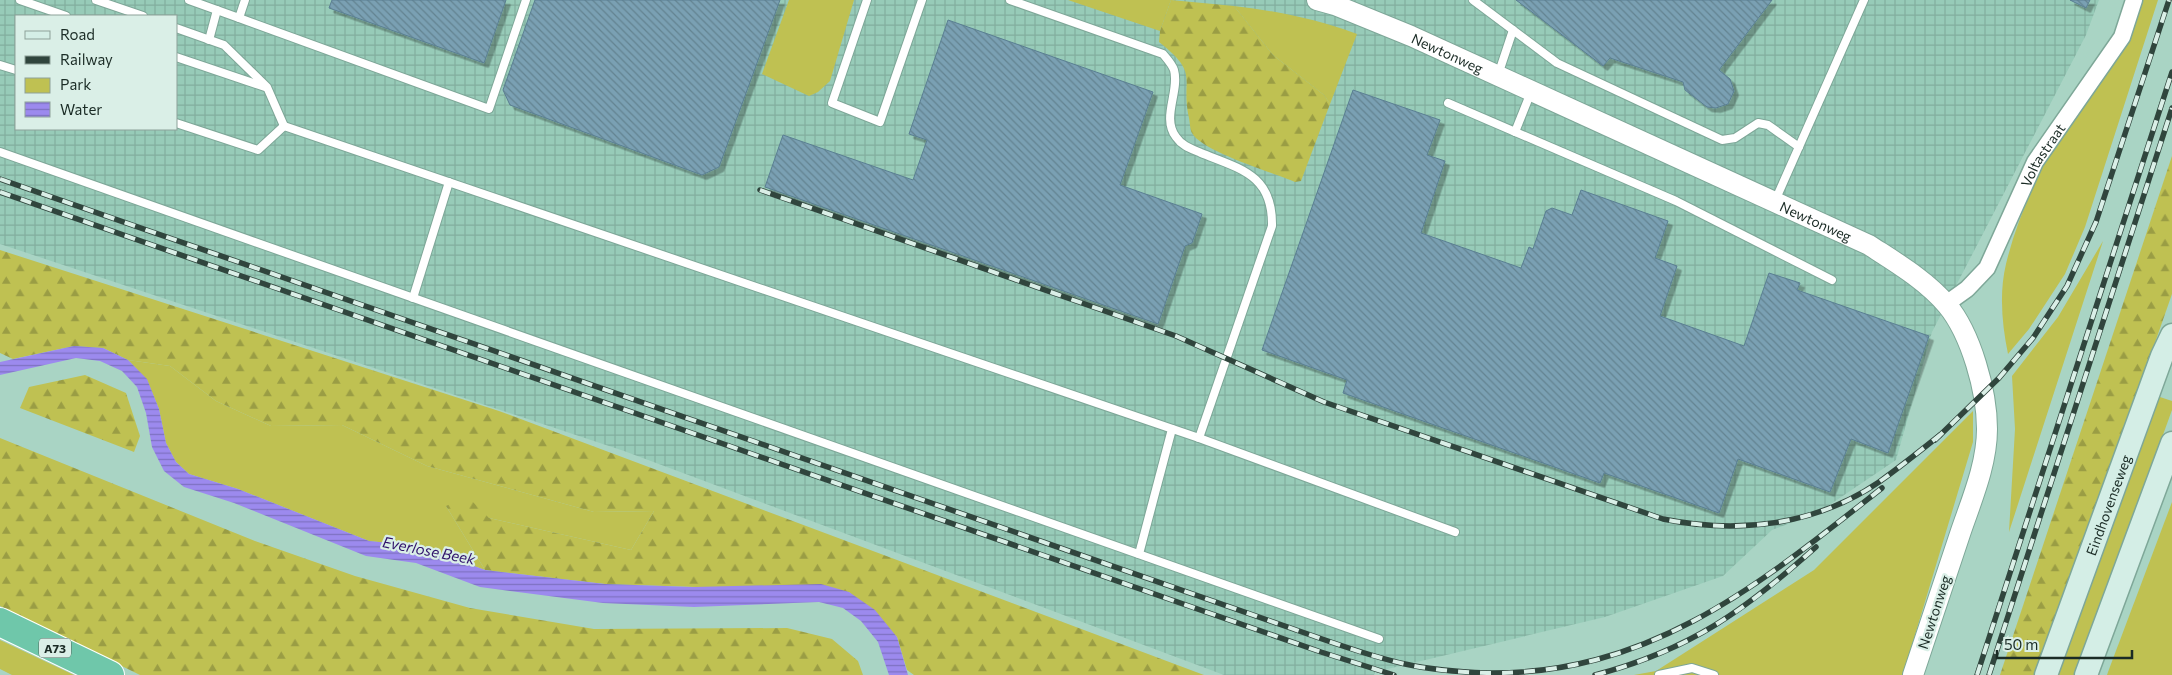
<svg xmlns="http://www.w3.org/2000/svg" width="2172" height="675" font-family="Commissioner,sans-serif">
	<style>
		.industrial { fill: url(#industrial-grid); fill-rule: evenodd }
		.green { fill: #bfc152 }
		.forest { fill: url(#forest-firs) }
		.water { fill: url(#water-rules) }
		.building { fill: url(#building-back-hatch); stroke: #5a7f92; filter: url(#shadow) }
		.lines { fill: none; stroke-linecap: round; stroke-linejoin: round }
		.service-casing { stroke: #7ea798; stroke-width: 10 }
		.minor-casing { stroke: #7ea798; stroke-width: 19 }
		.tertiary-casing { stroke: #7ea798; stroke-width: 22 }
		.secondary-casing { stroke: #7ea798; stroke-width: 25 }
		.motorway-casing { stroke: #fff; stroke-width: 30 }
		.service { stroke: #fff; stroke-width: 8 }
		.minor { stroke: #fff; stroke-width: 16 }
		.tertiary { stroke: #fff; stroke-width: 20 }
		.secondary { stroke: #d4eee6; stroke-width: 22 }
		.motorway { stroke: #6fc7aa; stroke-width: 28 }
		.rail-casing { stroke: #30453d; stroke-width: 5.5 }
		.rail { stroke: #daefe7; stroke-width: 4; stroke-dasharray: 11; stroke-linecap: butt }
		.labels { text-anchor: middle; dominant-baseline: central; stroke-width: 4.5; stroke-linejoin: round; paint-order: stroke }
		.shield { fill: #daefe7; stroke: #54665f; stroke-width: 1 }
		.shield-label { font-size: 12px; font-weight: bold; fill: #1a2b25 }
		.street-label { font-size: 14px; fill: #1a2b25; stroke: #daefe7 }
		.water-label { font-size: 15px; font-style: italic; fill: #30126b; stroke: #daefe7 }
	</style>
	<defs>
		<pattern id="industrial-grid" width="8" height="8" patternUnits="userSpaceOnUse" patternTransform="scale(1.25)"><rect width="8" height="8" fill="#97cbb8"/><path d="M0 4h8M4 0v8" fill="none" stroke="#82ae9e"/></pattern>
		<pattern id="forest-firs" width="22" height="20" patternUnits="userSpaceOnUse" patternTransform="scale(1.25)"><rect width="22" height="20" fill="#bfc152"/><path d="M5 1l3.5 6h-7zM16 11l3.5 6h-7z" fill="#9a9d44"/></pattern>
		<pattern id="water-rules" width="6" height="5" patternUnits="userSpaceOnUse" patternTransform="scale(1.25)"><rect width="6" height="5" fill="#9c8aee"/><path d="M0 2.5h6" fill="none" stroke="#7e71c1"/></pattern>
		<pattern id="building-back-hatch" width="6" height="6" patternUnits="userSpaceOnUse" patternTransform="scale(1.25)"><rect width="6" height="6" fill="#7aa0b3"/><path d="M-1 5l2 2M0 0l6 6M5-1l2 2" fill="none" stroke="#638391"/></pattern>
		<filter id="shadow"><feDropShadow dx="4.5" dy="4.5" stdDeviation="0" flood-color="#0004"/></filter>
	</defs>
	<rect width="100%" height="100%" fill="#a9d4c4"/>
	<path class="industrial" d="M0,0h2099l-13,35 -154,297 -36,128 -77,52 -47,18 -49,46 -118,41 -230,55 -1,3h-150l-600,-224 -624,-207zM16,16h160v113h-160z"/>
	<g class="green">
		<path d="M789,0h65l-24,81 -12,11 -9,4 -47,-22z"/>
		<path d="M1068,0h103l-11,31z"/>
		<path d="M2140,0h18l-73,227 -20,47 -36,55 -21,25c-6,-29 -9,-61 -2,-90 22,-92 87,-183 134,-264z"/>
		<path d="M1234,6c43,5 82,13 123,28l-27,70 -6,-9 -51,-40z"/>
		<path d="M2103,241l-94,291 6,-103 -3,-53 46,-59z"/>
		<path d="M128,360l42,6 46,35 55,25 71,-1 85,41 167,46 60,-1 -23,39 -142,-32 -43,-12 39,64 -66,-24 -50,-5 -131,-52 -49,-15 -13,-12 -10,-19 -7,-34 -12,-29z"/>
		<path d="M2157,396l15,5v9l-96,265h-22z"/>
		<path d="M1973,411v31l-70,233h-269l22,-4 158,-101z"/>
		<path d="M2172,502v173h-65l1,-3z"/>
		<path d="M0,640l74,35h-62l-12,-6z"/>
	</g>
	<g class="forest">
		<path d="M1171,0l63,6 39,49 51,40 6,9 -29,77 -6,1c-21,-9 -94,-31 -103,-49 -2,-3 -2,-10 -3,-15 -9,-41 12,-43 -30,-76l1,-11z"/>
		<path d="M2172,156v138l-133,381h-39z"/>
		<path d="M0,250l499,161 705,264h-290l-7,-5 -10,-33 -48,-45 -244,-8 -120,-14 -39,-64 21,-10 22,22 142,32 23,-39 -60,1 -167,-46 -85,-41 -71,1 -55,-25 -46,-35 -42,-6 -25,-12 -29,-2 -61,13 -13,-6z"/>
		<path d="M85,375l41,18 14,43 -6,16 -114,-44 9,-21z"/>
		<path d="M0,438l255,103 100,35 115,32 124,21 193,-1 45,11 26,22 5,14h-723l-140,-69z"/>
	</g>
	<path class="water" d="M74,346l29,2 25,12 19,19 12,30 7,34 10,19 13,12 49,15 131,52 50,5 66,24 120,14 88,3 128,-3 28,8 26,18 22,27 11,38h-19l-11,-33 -17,-21 -18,-13 -24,-6 -125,5 -91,-4 -123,-16 -64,-24 -50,-7 -132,-53 -50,-16 -20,-16 -12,-24 -6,-34 -9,-26 -15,-16 -22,-10 -24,-3 -76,17v-13z"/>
	<g class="building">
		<path d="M332,0h174l-22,63 -155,-55z"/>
		<path d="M535,0h245l-61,167 -17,8 -192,-70 -7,-15z"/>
		<path d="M1516,0h256l-53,70 11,9 4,12 -6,13 -12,4 -9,-1 -22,-17 -2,-8 -73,-24 -7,8z"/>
		<path d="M2070,0h20l-4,8z"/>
		<path d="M948,20l205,72 -33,93 82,29 -10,29 -7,3 -27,78 -393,-137 18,-52 130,45 14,-40 -18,-6z"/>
		<path d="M1353,90l87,30 -13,35 18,6 -24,72 100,35 8,-21 4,2 13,-38 6,-3 20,7 9,-25 87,31 -13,37 22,8 -17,50 84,30 25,-73 31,10 -3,7 132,46 -41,117 -37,-14 -21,53 -92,-33 -19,54 -115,-40 -4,10 -257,-90 4,-13 -85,-30z"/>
	</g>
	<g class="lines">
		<defs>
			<g id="service">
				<path d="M20,0l46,16"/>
				<path d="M96,0l47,16"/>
				<path d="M189,0l50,18 6,-18"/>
				<path d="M867,0l-35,103 48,19 42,-122"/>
				<path d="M1010,0l153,54c4,5 9,10 11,16 6,21 -13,48 2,67 6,9 16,12 25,16 40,16 72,22 71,73l-73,212"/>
				<path d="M1473,0l84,63 165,77 13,-2 23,-15 10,2 31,22"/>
				<path d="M239,18l250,91 37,-109"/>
				<path d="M176,28l48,17 43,42 17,39"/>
				<path d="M209,40l8,-30"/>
				<path d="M176,57l89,30"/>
				<path d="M0,65l16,5"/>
				<path d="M1498,75l15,-45"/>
				<path d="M1448,103l228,98 156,79"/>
				<path d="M176,123l82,27 26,-24 915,312 256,94"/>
				<path d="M1515,132l16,-40"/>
				<path d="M0,152l1379,487"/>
				<path d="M1775,201l89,-201"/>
				<path d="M413,298l36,-116"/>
				<path d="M1139,554l33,-125"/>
				<path d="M1659,675l33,-7 22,7"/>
			</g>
			<g id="minor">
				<path id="s1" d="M1946,304l21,-15 20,-21 48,-106 87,-125 12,-37"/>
			</g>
			<g id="tertiary">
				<path id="s2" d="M1317,0l18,5 76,31 458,209c26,17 57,35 78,60 24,29 40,86 40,124 0,35 -15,70 -26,102 -16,48 -32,96 -48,144"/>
			</g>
			<g id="secondary">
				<path id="s3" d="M2046,675l116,-319 10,-21"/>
				<path d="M2086,675l86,-232"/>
			</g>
			<path id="motorway" d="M0,622l110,53"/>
		</defs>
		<use href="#service" class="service-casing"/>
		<use href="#minor" class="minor-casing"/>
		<use href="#tertiary" class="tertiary-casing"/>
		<use href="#secondary" class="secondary-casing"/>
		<use href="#motorway" class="motorway-casing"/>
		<use href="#service" class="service"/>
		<use href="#minor" class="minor"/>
		<use href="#tertiary" class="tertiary"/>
		<use href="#secondary" class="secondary"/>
		<use href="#motorway" class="motorway"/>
		<defs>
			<g id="rail">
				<path d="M0,179l1325,461c26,9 53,18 80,24 27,6 55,8 82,9 164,2 273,-89 395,-185"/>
				<path d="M760,190l416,146 148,66 339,117c74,15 152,7 216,-37 21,-15 41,-31 61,-47"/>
				<path d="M0,192l1321,460 73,23"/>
				<path d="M1935,440l64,-62 34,-40 34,-52 29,-64 73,-222"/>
				<path d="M1595,675c95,-25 149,-64 221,-128"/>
				<path d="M1977,675l195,-603"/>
				<path d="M1989,675l183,-567"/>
			</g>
		</defs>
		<use href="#rail" class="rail-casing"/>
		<use href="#rail" class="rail"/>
	</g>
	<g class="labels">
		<rect class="shield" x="39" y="638.5" width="32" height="19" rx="4"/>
		<g class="shield-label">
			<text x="55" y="648">A73</text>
		</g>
		<g class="street-label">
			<text stroke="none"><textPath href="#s2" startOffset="141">Newtonweg</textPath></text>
			<text stroke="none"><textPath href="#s1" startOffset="181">Voltastraat</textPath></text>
			<text stroke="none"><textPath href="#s2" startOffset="546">Newtonweg</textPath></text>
			<text stroke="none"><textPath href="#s3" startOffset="181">Eindhovenseweg</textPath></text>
			<text transform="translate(1934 612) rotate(-72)">Newtonweg</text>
		</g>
		<g class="water-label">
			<text transform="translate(429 550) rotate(11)">Everlose Beek</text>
		</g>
	</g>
	<rect x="15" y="15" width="162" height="115" fill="#daefe7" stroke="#8da199"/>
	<rect x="25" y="31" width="25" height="8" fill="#d4eee6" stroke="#8da199"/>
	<text x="60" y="40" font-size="15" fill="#1a2b25">Road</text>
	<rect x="25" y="56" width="25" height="8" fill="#30453d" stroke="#8da199"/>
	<text x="60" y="65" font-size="15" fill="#1a2b25">Railway</text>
	<rect x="25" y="78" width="25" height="15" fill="#bfc152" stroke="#8da199"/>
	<text x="60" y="90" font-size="15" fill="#1a2b25">Park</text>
	<rect x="25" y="102" width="25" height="15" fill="url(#water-rules)" stroke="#8da199"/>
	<text x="60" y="115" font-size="15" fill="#1a2b25">Water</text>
	<path d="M1997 650v8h135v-8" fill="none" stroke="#1a2b25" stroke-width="2.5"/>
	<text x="2004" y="650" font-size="15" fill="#1a2b25" stroke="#daefe7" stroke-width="4" paint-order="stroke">50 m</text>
</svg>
